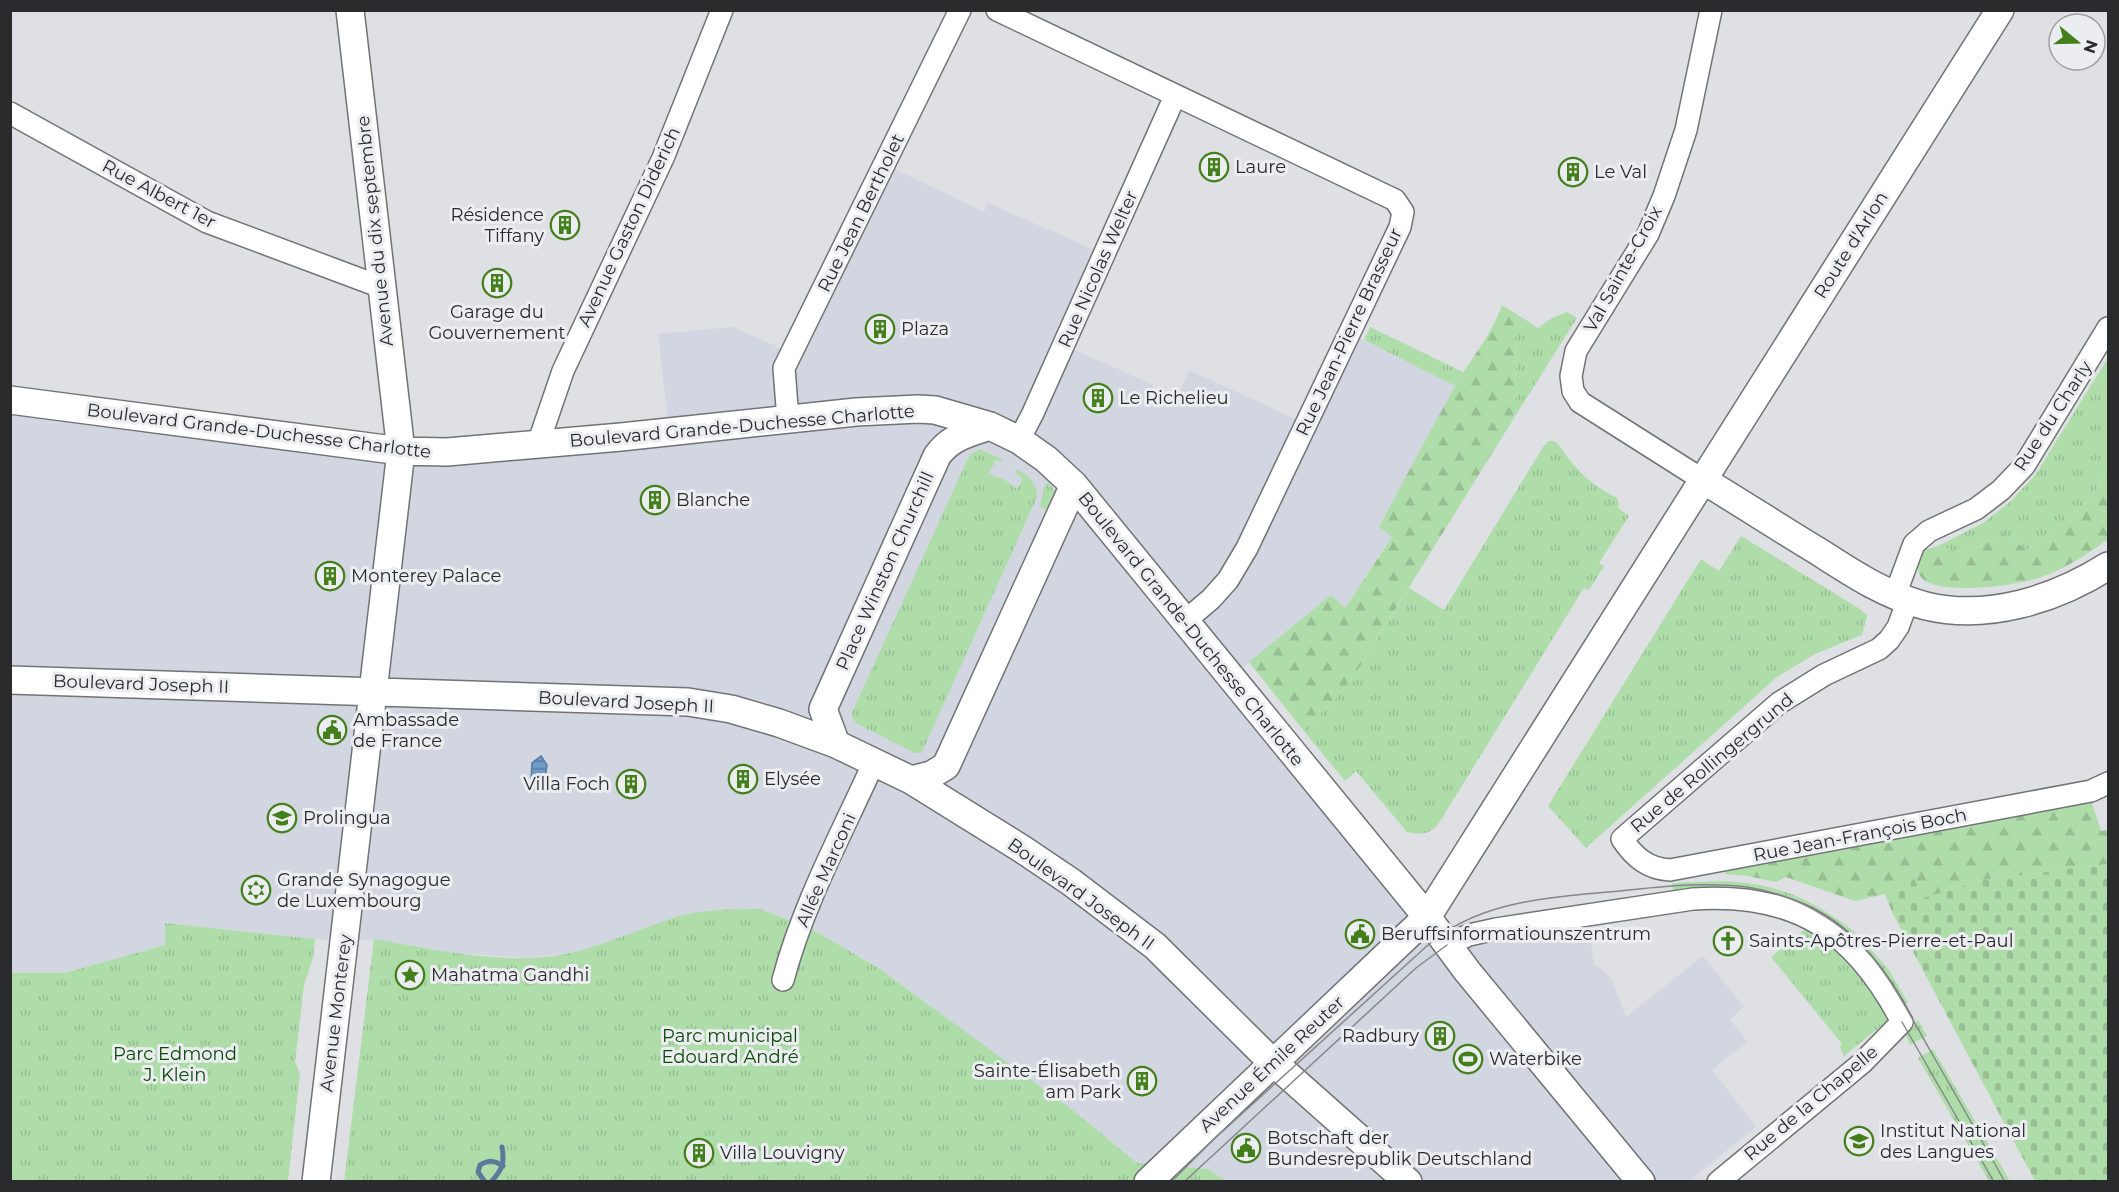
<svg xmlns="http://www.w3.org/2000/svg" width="2119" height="1192" font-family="Montserrat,sans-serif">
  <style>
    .built { fill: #d2d6e1 }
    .grass { fill: url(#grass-tufts) }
    .forest { fill: url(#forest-firs) }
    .cemetery { fill: url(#cemetery-stones) }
    .water { fill: url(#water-rules); stroke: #5a799b; stroke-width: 1.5 }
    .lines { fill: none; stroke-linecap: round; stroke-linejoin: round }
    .stream { stroke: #5a799b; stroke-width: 5 }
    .minor-casing { stroke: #727376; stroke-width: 24 }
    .major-casing { stroke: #727376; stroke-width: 30 }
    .minor { stroke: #fff; stroke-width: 21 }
    .major { stroke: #fff; stroke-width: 27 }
    .tram { stroke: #858789; stroke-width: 1.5 }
    .labels { text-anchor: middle; stroke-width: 6; stroke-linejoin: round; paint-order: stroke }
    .poi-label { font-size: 18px; fill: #2a2b2c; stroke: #ecedf1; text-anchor: start }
    .street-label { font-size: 18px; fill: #2a2b2c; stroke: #ecedf1 }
    .park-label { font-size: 18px; fill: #0a4b07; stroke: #ecedf1 }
  </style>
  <defs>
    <pattern id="grass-tufts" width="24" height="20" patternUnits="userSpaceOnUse" patternTransform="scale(1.5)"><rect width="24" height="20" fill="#afddaa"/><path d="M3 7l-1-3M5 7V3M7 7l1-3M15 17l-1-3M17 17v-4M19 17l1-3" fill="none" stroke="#97be92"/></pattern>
    <pattern id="forest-firs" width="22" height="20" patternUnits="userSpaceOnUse" patternTransform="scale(1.5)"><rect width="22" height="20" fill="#afddaa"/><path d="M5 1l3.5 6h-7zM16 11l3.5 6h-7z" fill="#97be92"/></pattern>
    <pattern id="cemetery-stones" width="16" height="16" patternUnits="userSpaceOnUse" patternTransform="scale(1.5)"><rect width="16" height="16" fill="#afddaa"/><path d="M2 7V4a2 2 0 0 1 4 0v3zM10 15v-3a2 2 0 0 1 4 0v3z" fill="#97be92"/></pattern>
    <pattern id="water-rules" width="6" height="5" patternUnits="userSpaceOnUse" patternTransform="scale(1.5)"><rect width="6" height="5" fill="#6e9bca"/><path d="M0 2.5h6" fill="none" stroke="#5b7fa4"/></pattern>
  </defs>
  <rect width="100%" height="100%" fill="#dee0e4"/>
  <path class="built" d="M884,164L984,212L988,203L1104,254L1064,345L1153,385L1155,394L1175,403L1189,370L1306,424L1349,333L1455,386L1379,527L1392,536L1344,609L1331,595L1232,677L1447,945L1588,922L1594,965L1603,970L1612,980L1626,1017L1703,956L1744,1007L1730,1019L1747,1042L1712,1070L1756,1127L1689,1181L1226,1182L1207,1169L1137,1163L1074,1111L880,969L810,928L760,909L716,910L675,917L599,946L562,954L526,958L457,953L374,939L344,942L166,923L165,945L65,973H11V400L366,447L669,432L658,334L733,327L791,353Z"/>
  <path class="grass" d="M1567,312L1577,318L1509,426L1516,409L1515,313L1538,328L1552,318Z
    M1370,327L1463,372L1455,386L1364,340Z
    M2108,358V472L2091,498L2027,550L2004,533L1965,553L1938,546L1983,523L2010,502L2036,474Z
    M1549,441H1554C1561,446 1564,452 1569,459C1582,476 1598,489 1617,498L1619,503L1618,508L1629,516L1599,563L1604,566L1589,590L1584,588L1439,823C1429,835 1421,835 1407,832L1356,771L1345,781L1303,730L1337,697L1356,673L1409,588L1444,610L1543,447Z
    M979,449L1002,459L1001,462L996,460L989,473L998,478L1001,477L1017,489L1023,479L1015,472L1017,469C1029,477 1037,481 1037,497L923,750L920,753H915L856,723L851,715L969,456Z
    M1048,482L1057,494L1055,513L1040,507L1044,487Z
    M1741,536L1860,609L1867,615L1862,635L1815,654L1777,677L1586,848L1548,806L1701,559L1719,571Z
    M1724,881C1781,884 1812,899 1856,933L1850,940L1830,925L1673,897L1672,883Z
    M760,909L810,928L880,969L1074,1111L1137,1163L1208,1169L1226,1181L344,1182L374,939C434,949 504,966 565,954C603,946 637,930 673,918C700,909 732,909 760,909Z
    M165,923L315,939L313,958L304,985L295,1062L300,1073L288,1181H11V973H65L165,945Z
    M1808,927L1846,954L1891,1018L1844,1056L1840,1047L1842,1044L1771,957Z
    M1866,944L1889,970L1908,1003L1900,1008L1860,950Z
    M1918,1020L1927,1036L1910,1045L1906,1036Z
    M1933,1049L2010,1181H1989L1918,1058Z"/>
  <path class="forest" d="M1502,305L1515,313L1516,409L1509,426L1356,673L1337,697L1303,730L1249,662L1331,595L1345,608L1392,537L1379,527C1405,478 1431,429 1458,381C1474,354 1491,336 1502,305Z
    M2108,472V539C2087,555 2064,569 2039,578C2017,585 1937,597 1921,577C1915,570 1919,559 1921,551L1938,546L1965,553L2004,533L2027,550L2091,498Z
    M2090,797L2101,831L2108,830V864L1982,880L1923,899L1914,880L1885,894L1855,901L1786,877L1776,882L1748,876L1725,874V868Z"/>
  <path class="cemetery" d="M2108,864V1181H2035L1892,912L1885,894L1914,879L1923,898L1982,880Z"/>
  <path class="water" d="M541,756L547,765L544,784L539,792L534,790L531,782L532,763Z"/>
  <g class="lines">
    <path class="stream" d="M485,1182L478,1172L480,1165C489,1160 494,1160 503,1166
      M491,1182C502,1170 505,1163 502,1147"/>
    <g class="minor-casing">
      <path id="minor" d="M997,10L1395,200L1403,212L1400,227L1247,548L1228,580L1211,599L1185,621
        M10,113L207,222L381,287
        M788,420L784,368L960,10
        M1019,440L1033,413L1175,96
        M538,444L563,371L663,158L722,10
        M1703,480L1580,402L1573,391L1571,376L1576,351L1648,234L1664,196L1686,130L1711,10
        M1895,595L1914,544L1929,531L1976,509L2001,490L2024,466L2108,328
        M1908,600L1898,627L1889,640L1879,649L1824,675L1779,703L1622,839C1634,857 1648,869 1670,870L2091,791L2108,783
        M1447,945L1469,935L1496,929L1693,899C1797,892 1855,932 1902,1022L1862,1063L1718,1182
        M783,980C803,904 842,833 874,762"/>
    </g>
    <g class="major-casing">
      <path id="major" d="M10,400L401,451L447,452L621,437L856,412L918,409L935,410L990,426L1019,440L1046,459L1074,485L1427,917L1467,971L1641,1182
        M1703,480C1741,503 1778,527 1816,550C1850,572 1886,596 1926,606C1988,621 2056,599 2108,566
        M10,680L688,702L731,709L779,723L836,744L911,780L1022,849L1071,882L1155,946L1265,1055L1408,1182
        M836,744L823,709L937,456C950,437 969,433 990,426
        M911,780L931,775L946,766L1074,485
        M316,1182L401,451L350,10
        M1148,1182L1427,917L2000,10"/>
    </g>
    <use href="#minor" class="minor"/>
    <use href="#major" class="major"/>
    <path class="tram" d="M1902,1022L1994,1182
      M1171,1182L1214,1139L1428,945C1478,902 1544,898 1607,892C1653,888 1701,881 1747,887C1802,895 1854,928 1885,974C1902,998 1916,1026 1931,1052C1956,1095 1980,1138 2005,1182
      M1184,1182L1416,968L1447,945"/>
  </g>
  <defs>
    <g id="building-ring" transform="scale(1.5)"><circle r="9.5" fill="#ecedf1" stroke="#437f1a" stroke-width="1.5"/><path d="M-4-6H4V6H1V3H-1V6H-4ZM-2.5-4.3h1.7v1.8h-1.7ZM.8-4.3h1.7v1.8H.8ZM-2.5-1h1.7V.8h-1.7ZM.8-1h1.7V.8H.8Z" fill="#437f1a"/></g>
    <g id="civic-ring" transform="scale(1.5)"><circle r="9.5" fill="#ecedf1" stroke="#437f1a" stroke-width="1.5"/><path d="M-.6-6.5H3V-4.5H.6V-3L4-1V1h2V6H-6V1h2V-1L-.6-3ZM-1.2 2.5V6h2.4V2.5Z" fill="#437f1a"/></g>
    <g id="school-ring" transform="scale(1.5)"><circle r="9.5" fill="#ecedf1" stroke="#437f1a" stroke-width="1.5"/><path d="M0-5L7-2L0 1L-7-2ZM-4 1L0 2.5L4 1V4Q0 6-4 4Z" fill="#437f1a"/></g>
    <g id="synagogue-ring" transform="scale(1.5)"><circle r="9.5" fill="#ecedf1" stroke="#437f1a" stroke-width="1.5"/><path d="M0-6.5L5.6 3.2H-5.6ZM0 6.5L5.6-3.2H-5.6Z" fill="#437f1a"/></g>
    <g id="church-ring" transform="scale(1.5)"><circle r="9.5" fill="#ecedf1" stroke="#437f1a" stroke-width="1.5"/><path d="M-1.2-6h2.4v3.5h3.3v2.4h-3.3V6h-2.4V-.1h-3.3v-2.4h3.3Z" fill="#437f1a"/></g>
    <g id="sight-ring" transform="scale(1.5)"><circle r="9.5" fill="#ecedf1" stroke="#437f1a" stroke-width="1.5"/><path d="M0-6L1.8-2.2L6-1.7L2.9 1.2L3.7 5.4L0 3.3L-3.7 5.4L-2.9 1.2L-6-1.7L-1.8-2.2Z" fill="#437f1a"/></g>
    <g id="stadium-ring" transform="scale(1.5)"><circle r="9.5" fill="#ecedf1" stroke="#437f1a" stroke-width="1.5"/><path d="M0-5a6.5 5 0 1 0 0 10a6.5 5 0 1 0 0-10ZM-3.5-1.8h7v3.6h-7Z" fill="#437f1a"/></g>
  </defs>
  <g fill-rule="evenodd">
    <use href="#building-ring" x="1214" y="167"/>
    <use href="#building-ring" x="1573" y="172"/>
    <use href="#building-ring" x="565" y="225"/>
    <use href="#building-ring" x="497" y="283"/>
    <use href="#building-ring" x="880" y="329"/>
    <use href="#building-ring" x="1098" y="398"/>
    <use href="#building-ring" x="655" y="500"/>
    <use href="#building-ring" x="330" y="576"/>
    <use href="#civic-ring" x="332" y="730"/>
    <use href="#building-ring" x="743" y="779"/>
    <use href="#building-ring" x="631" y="784"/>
    <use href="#school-ring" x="282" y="818"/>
    <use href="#synagogue-ring" x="256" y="890"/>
    <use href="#civic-ring" x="1360" y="934"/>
    <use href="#church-ring" x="1728" y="941"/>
    <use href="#sight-ring" x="410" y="975"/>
    <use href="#building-ring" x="1440" y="1036"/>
    <use href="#stadium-ring" x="1468" y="1059"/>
    <use href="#building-ring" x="1142" y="1081"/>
    <use href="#school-ring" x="1859" y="1141"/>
    <use href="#civic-ring" x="1246" y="1148"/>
    <use href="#building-ring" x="699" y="1153"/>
  </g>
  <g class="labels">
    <g class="poi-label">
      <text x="1235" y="173">Laure</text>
      <text x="1594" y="178">Le Val</text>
      <text x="544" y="221" text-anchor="end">Résidence<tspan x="544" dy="21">Tiffany</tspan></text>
      <text x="497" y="318" text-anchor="middle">Garage du<tspan x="497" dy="21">Gouvernement</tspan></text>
      <text x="901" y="335">Plaza</text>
      <text x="1119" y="404">Le Richelieu</text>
      <text x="676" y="506">Blanche</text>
      <text x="351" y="582">Monterey Palace</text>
      <text x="353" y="726">Ambassade<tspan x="353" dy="21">de France</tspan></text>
      <text x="764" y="785">Elysée</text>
      <text x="610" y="790" text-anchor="end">Villa Foch</text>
      <text x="303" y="824">Prolingua</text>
      <text x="277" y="886">Grande Synagogue<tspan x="277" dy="21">de Luxembourg</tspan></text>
      <text x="1381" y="940">Beruffsinformatiounszentrum</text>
      <text x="1749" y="947">Saints-Apôtres-Pierre-et-Paul</text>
      <text x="431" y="981">Mahatma Gandhi</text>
      <text x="1419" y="1042" text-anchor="end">Radbury</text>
      <text x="1489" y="1065">Waterbike</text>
      <text x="1121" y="1077" text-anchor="end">Sainte-Élisabeth<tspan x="1121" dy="21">am Park</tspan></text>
      <text x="1880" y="1137">Institut National<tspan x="1880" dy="21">des Langues</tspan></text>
      <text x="1267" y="1144">Botschaft der<tspan x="1267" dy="21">Bundesrepublik Deutschland</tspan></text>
      <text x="720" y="1159">Villa Louvigny</text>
    </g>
    <g class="street-label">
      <text transform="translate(159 194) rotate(28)" y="6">Rue Albert 1er</text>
      <text transform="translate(861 213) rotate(-64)" y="6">Rue Jean Bertholet</text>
      <text transform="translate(629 227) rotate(-65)" y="6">Avenue Gaston Diderich</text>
      <text transform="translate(375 231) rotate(-96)" y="6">Avenue du dix septembre</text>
      <text transform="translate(1851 245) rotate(-58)" y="6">Route d'Arlon</text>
      <text transform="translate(1098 269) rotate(-66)" y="6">Rue Nicolas Welter</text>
      <text transform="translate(1623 269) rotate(-61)" y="6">Val Sainte-Croix</text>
      <text transform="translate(1349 332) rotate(-65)" y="6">Rue Jean-Pierre Brasseur</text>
      <text transform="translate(2053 416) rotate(-57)" y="6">Rue du Charly</text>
      <text transform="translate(742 426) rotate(-5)" y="6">Boulevard Grande-Duchesse Charlotte</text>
      <text transform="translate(259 431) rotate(7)" y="6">Boulevard Grande-Duchesse Charlotte</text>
      <text transform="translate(885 571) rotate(-66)" y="6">Place Winston Churchill</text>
      <text transform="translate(1191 629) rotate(51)" y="6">Boulevard Grande-Duchesse Charlotte</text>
      <text transform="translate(141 684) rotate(2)" y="6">Boulevard Joseph II</text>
      <text transform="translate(626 702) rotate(3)" y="6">Boulevard Joseph II</text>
      <text transform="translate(1712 763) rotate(-40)" y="6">Rue de Rollingergrund</text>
      <text transform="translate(1860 835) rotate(-11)" y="6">Rue Jean-François Boch</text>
      <text transform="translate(826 870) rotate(-66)" y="6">Allée Marconi</text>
      <text transform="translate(1081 894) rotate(36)" y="6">Boulevard Joseph II</text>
      <text transform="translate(336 1013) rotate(-83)" y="6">Avenue Monterey</text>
      <text transform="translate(1272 1064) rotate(-43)" y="6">Avenue Émile Reuter</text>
      <text transform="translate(1811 1103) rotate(-40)" y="6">Rue de la Chapelle</text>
    </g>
    <g class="park-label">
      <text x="730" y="1042">Parc municipal<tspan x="730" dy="21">Edouard André</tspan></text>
      <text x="175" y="1060">Parc Edmond<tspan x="175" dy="21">J. Klein</tspan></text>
    </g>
  </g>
  <rect width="2119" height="1192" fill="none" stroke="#2a2b2c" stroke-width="24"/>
  <g transform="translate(2077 42) rotate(109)"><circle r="28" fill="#ecedf1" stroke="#9e9fa2" stroke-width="1.5"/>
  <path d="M0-4.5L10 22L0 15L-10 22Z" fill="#437f1a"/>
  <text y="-9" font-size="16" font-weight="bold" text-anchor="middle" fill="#2a2b2c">N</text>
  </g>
</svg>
